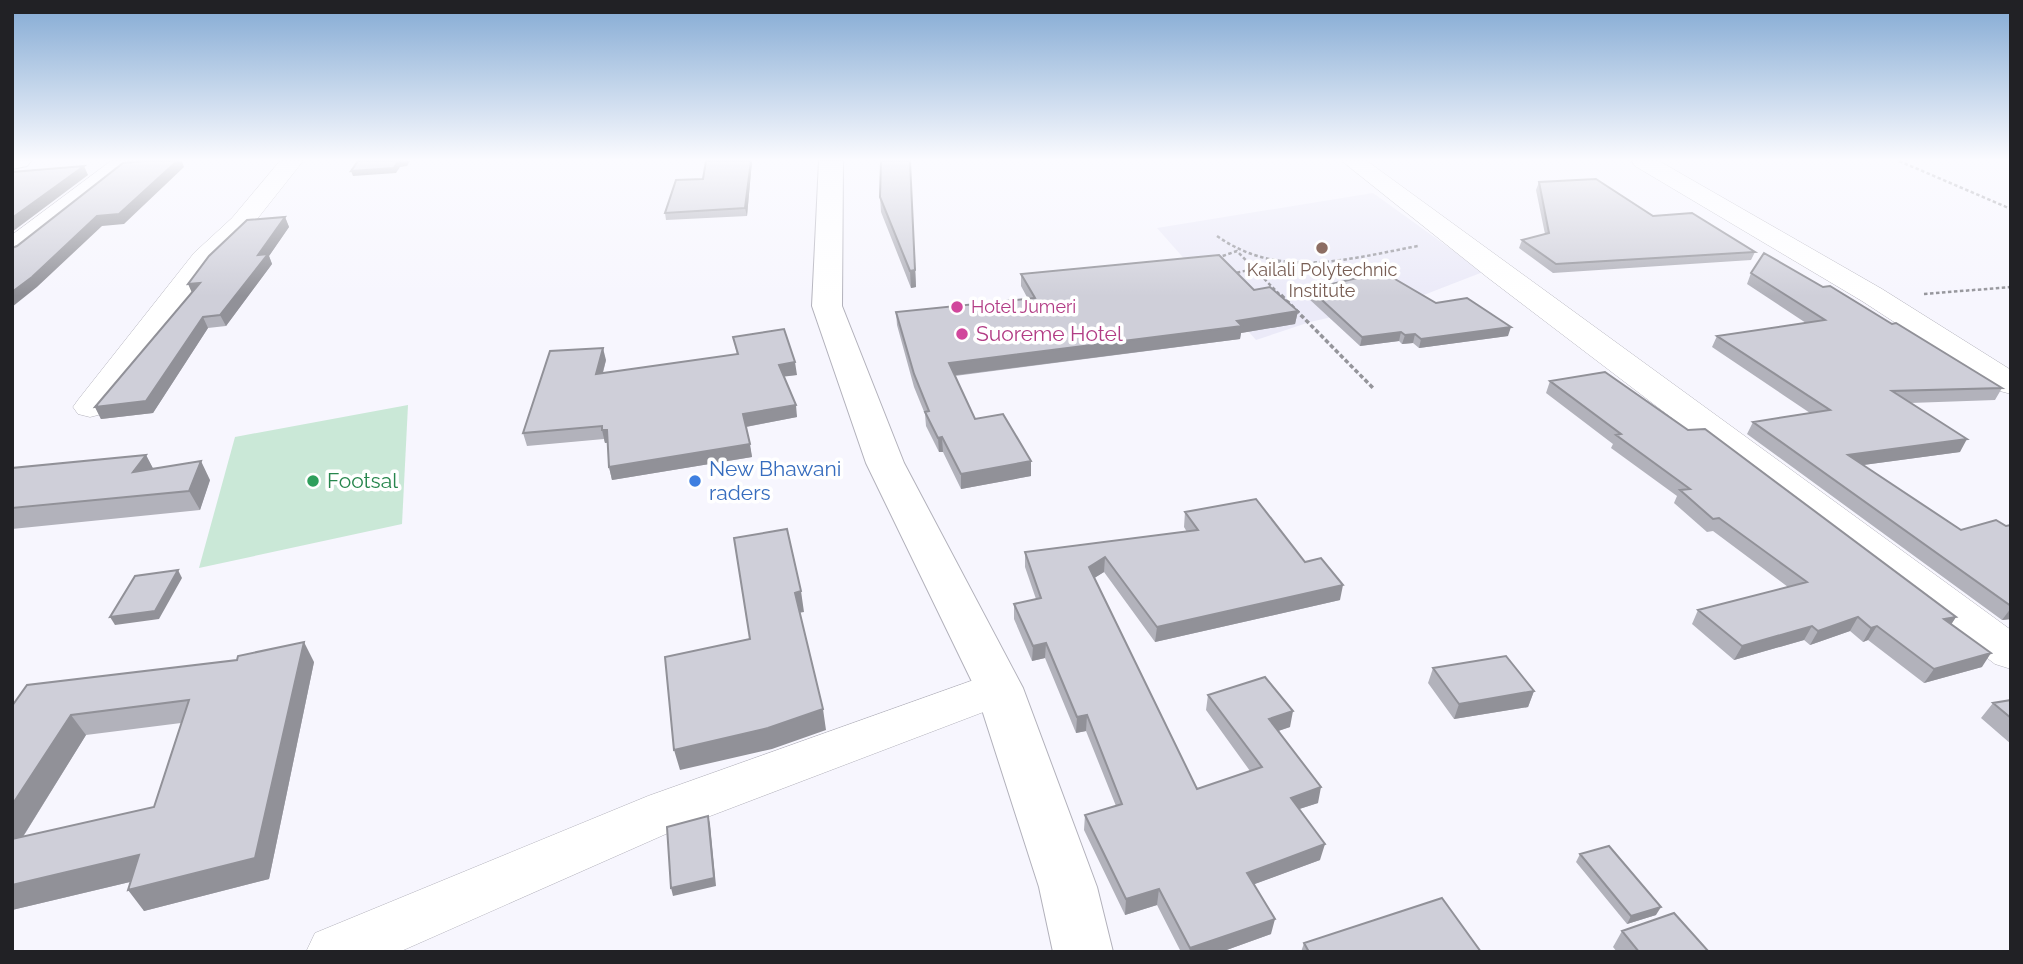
<svg xmlns="http://www.w3.org/2000/svg" width="2023" height="964" font-family="Raleway,sans-serif">
  <style>
    .built { fill: #ebeaf8 }
    .green { fill: #cae8d7 }
    .lines { fill: none; stroke-linecap: round; stroke-linejoin: round }
    .street-casing { stroke: #b2b1bb; stroke-width: 1 }
    .secondary-casing { stroke: #b2b1bb; stroke-width: 2 }
    .highway-casing { stroke: #b2b1bb; stroke-width: 2 }
    .path-far1 { stroke: #95959b; stroke-width: 2.5; stroke-dasharray: 3.5 2.5; stroke-linecap: butt }
    .path { stroke: #95959b; stroke-width: 3.5; stroke-dasharray: 4.5 2.5; stroke-linecap: butt }
    .street { fill: #fff; fill-rule: evenodd }
    .secondary { fill: #fff; fill-rule: evenodd }
    .highway { fill: #fff; fill-rule: evenodd }
    .wall { fill: #b2b2bb; fill-rule: evenodd }
    .shaded-wall { fill: #919198 }
    .building { fill: #cfcfd9; stroke: #919198; stroke-width: 2 }
    .education-dot { fill: #8d6e63; stroke: #fff; stroke-width: 2.5 }
    .hotel-dot { fill: #d1479c; stroke: #fff; stroke-width: 2.5 }
    .leisure-dot { fill: #2e9e5b; stroke: #fff; stroke-width: 2.5 }
    .shop-dot { fill: #3f7fe0; stroke: #fff; stroke-width: 2.5 }
    .labels { text-anchor: middle; stroke-width: 7; stroke-linejoin: round; paint-order: stroke }
    .far-education-label { font-size: 18px; fill: #785e54; stroke: #fff }
    .far-hotel-label { font-size: 18px; fill: #b23c85; stroke: #fff; text-anchor: start }
    .hotel-label { font-size: 21px; fill: #b23c85; stroke: #fff; text-anchor: start }
    .shop-label { font-size: 21px; fill: #366cbe; stroke: #fff; text-anchor: start }
    .leisure-label { font-size: 21px; fill: #27864d; stroke: #fff; text-anchor: start }
  </style>
  <rect width="100%" height="100%" fill="#f7f6fe"/>
  <path class="built" d="M1373,193L1483,272L1416,298L1310,322L1256,340L1157,228Z"/>
  <path class="green" d="M408,405L402,524L199,568L235,437Z"/>
  <g class="lines">
    <g class="street-casing">
      <path id="street" d="M111,161H136L21,254L12,256V235Z
        M280,161H303L250,228L212,265L102,414L90,417L78,414L73,407L78,400L194,253L232,218Z
        M1342,161H1367L2011,630V669L1995,664L1487,277Z
        M1632,161H1659L1882,289L2011,370V394L2000,391L1862,301L1635,166Z
        M999,671L1015,676L1022,688L1015,700L684,826L399,952H306L315,933L648,796Z"/>
    </g>
    <g class="secondary-casing">
      <path id="secondary" d="M819,161H843L842,306L904,463L1023,688L1097,887L1113,952H1053L1039,887L975,688L866,463L812,306Z"/>
    </g>
    <g class="highway-casing">
      <path id="highway" d="M12,161H31L27,166L12,169Z"/>
    </g>
    <path class="path-far1" d="M1899,161L2011,209
      M1217,236C1279,280 1348,259 1418,246
      M1217,258L1237,251L1282,297
      M1231,274L1280,263
      M1924,294L2011,287"/>
    <path class="path" d="M1281,295L1373,388"/>
    <use href="#street" class="street"/>
    <use href="#secondary" class="secondary"/>
    <use href="#highway" class="highway"/>
  </g>
  <path class="wall" d="M752,161L747,216L666,220L665,213L703,179Z
    M910,161L916,287L911,288L881,212L880,197Z
    M1539,182L1653,216L1755,252L1751,260L1553,273L1519,248L1522,240L1545,234L1536,190Z
    M285,217L289,227L269,256L272,264L226,326L208,328L153,413L101,419L95,407Z
    M1751,273L1823,287L1892,324L2002,388L1995,400L1910,403L1960,452L1863,465L1961,530L2011,525V619L2002,620L1747,434L1753,422L1810,413L1712,347L1717,336L1806,323L1747,284Z
    M1021,274L1254,290L1298,311L1295,324L1241,333L1240,339L955,376L975,419L1031,461V476L961,489L943,452H939L926,426L925,414L914,387L897,325L896,312L1028,299L1021,286Z
    M1310,289L1436,303L1508,336L1419,348L1413,343L1402,344L1399,341L1360,346L1308,298Z
    M733,337L797,375L784,376L797,417L746,427L752,457L612,480L609,467L608,443H605L604,439L527,446L523,433L606,360L603,373L737,354Z
    M1550,381L1956,617L1951,624L1982,667L1924,683L1868,640L1863,642L1850,631L1810,645L1804,640L1734,660L1692,624L1698,610L1788,587L1713,531L1707,532L1674,503L1677,496L1611,448L1613,444L1546,393Z
    M146,455L153,469L210,480L200,510L12,529V468Z
    M1185,512L1305,562L1340,600L1155,642L1104,572L1094,578L1197,789L1250,771L1206,710L1208,695L1290,727L1278,731L1318,803L1299,809L1320,860L1254,884L1271,934L1221,952H1181L1157,905L1125,915L1084,830L1085,815L1116,806L1086,731L1076,733L1045,658L1032,661L1014,619V604L1036,599L1025,567V552L1187,532L1184,527Z
    M314,662L269,879L144,911L130,882L12,910V706ZM181,723L154,807L23,837L86,735Z
    M1433,668L1534,691L1528,707L1454,719L1428,683Z
    M2011,700V744L1981,718L1993,703Z
    M1580,854L1656,915L1627,924L1576,862Z
    M1622,931L1709,952H1617L1613,947Z
    M1304,943L1481,952H1301Z"/>
  <path class="shaded-wall" d="M177,161H182L184,167L124,224L102,226L37,287L12,307V292L97,216Z
    M398,161H410L407,166L400,167L396,173L353,176L351,171Z
    M751,161H752L747,216L745,208Z
    M910,161L916,287L911,288L910,271Z
    M84,166L88,175L12,232V218Z
    M285,217L289,227L269,256L272,264L226,326L220,315L258,255Z
    M200,283L193,295L188,284Z
    M1298,311L1295,324L1241,333L1240,339L949,376V363L1237,321Z
    M203,317L208,328L153,413L101,419L95,407Z
    M1511,327L1508,336L1419,348L1421,339Z
    M1401,332L1399,341L1360,346L1362,337Z
    M1415,334L1413,343L1402,344L1405,335Z
    M603,348L606,360L599,386L596,374Z
    M795,362L797,375L781,377L779,365Z
    M796,405L797,417L745,427L743,414Z
    M602,430H607L610,442L605,443Z
    M942,437L943,452H939L938,438Z
    M1967,439L1960,452L1841,468L1848,455Z
    M750,444L752,457L612,480L609,467Z
    M146,455L156,474L133,472Z
    M201,461L210,480L200,510L189,491Z
    M1031,461V476L961,489V474Z
    M1105,557L1104,572L1088,582L1089,567Z
    M178,570L182,578L159,619L115,625L110,617Z
    M1343,585L1340,600L1155,642L1157,627Z
    M801,591L804,612L798,613L795,593Z
    M2011,608V619L2002,620Z
    M1858,617L1850,631L1810,645L1818,631Z
    M1956,617L1947,631L1944,619Z
    M1812,626L1804,640L1734,660L1742,646Z
    M1877,626L1868,640L1863,642L1871,628Z
    M304,642L314,662L269,879L144,911L128,890Z
    M1046,643L1045,658L1032,661L1033,646Z
    M1991,653L1982,667L1924,683L1934,669Z
    M1534,691L1528,707L1454,719L1459,704Z
    M823,709L826,730L772,749L680,770L674,750Z
    M1293,711L1290,727L1266,735L1269,719Z
    M71,715L86,735L12,854V805Z
    M1087,715L1086,731L1076,733L1077,717Z
    M1321,787L1318,803L1287,813L1291,798Z
    M708,816L710,824L716,886L673,896L671,888Z
    M1325,844L1320,860L1244,888L1247,873Z
    M139,855L155,876L12,910V885Z
    M1159,889L1157,905L1125,915L1126,899Z
    M1661,907L1656,915L1627,924L1631,916Z
    M1275,919L1271,934L1221,952H1189L1190,948Z"/>
  <path class="building" d="M144,161H177L119,214L97,216L32,277L12,292V248L17,246L123,163Z
    M358,161H403H398L394,168L351,171Z
    M706,161H751L745,208L665,213L676,180L703,179Z
    M881,161H910L915,270L910,271L880,197Z
    M84,166L12,218V172Z
    M1596,179L1653,216L1692,213L1755,252L1556,264L1522,240L1549,233L1539,182Z
    M285,217L258,255L268,254L220,315L203,317L146,401L95,407L200,283L188,284L209,256L247,220Z
    M1764,253L1823,287L1830,286L1892,324L1896,323L2002,388L1892,391L1967,439L1848,455L1961,530L1996,520L2006,526L2011,525V606L1753,422L1830,410L1717,336L1825,320L1751,273Z
    M1219,255L1254,290L1270,287L1298,311L1237,321L1242,326L949,363L975,419L1003,414L1031,461L961,474L942,437L938,438L925,412L929,411L914,374L896,312L1035,298L1021,274Z
    M1383,272L1436,303L1467,298L1511,327L1421,339L1415,334L1405,335L1401,332L1362,337L1310,289Z
    M784,329L795,362L779,365L796,405L743,414L750,444L609,467L607,430H602V426L523,433L550,351L603,348L596,374L738,354L733,337Z
    M1605,372L1688,430L1705,429L1956,617L1944,619L1991,653L1934,669L1877,626L1871,628L1858,617L1818,631L1812,626L1742,646L1698,610L1807,582L1719,518L1713,519L1680,490L1690,489L1616,435L1621,434L1550,381Z
    M146,455L133,472L201,461L189,491L12,508V468Z
    M1256,499L1305,562L1321,558L1343,585L1157,627L1105,557L1089,567L1197,789L1262,767L1208,695L1265,677L1293,711L1269,719L1321,787L1291,798L1325,844L1247,873L1275,919L1190,948L1159,889L1126,899L1085,815L1122,804L1087,715L1077,717L1046,643L1033,646L1014,604L1041,598L1025,552L1198,530L1185,512Z
    M787,529L801,591L795,593L823,709L768,728L674,750L665,657L750,639L734,538Z
    M178,570L155,611L110,617L135,576Z
    M304,642L255,858L128,890L139,855L12,885V839L154,807L189,700L71,715L12,805V706L27,685L237,660L238,656Z
    M1506,656L1534,691L1459,704L1433,668Z
    M2011,700V718L1993,703Z
    M708,816L714,878L671,888L667,827Z
    M1609,846L1661,907L1631,916L1580,854Z
    M1442,898L1481,952H1309L1304,943Z
    M1674,913L1709,952H1639L1622,931Z"/>
  <linearGradient id="sky" x2="0" y2="1"><stop stop-color="#82a9d3"/><stop offset="0.54" stop-color="#fbfbff"/><stop offset="1" stop-color="#fbfbff" stop-opacity="0"/></linearGradient>
  <rect width="2023" height="296" fill="url(#sky)"/>
  <circle class="education-dot" cx="1322" cy="248" r="7"/>
  <g class="hotel-dot">
    <circle cx="957" cy="307" r="7"/>
    <circle cx="962" cy="334" r="7"/>
  </g>
  <circle class="leisure-dot" cx="313" cy="481" r="7"/>
  <circle class="shop-dot" cx="695" cy="481" r="7"/>
  <g class="labels">
    <g class="far-education-label">
      <text x="1322" y="276">Kailali Polytechnic<tspan x="1322" dy="21">Institute</tspan></text>
    </g>
    <g class="far-hotel-label">
      <text x="971" y="313">Hotel Jumeri</text>
    </g>
    <g class="hotel-label">
      <text x="976" y="341">Suoreme Hotel</text>
    </g>
    <g class="shop-label">
      <text x="709" y="476">New Bhawani<tspan x="709" dy="24">raders</tspan></text>
    </g>
    <g class="leisure-label">
      <text x="327" y="488">Footsal</text>
    </g>
  </g>
  <rect width="2023" height="964" fill="none" stroke="#212125" stroke-width="28"/>
</svg>
